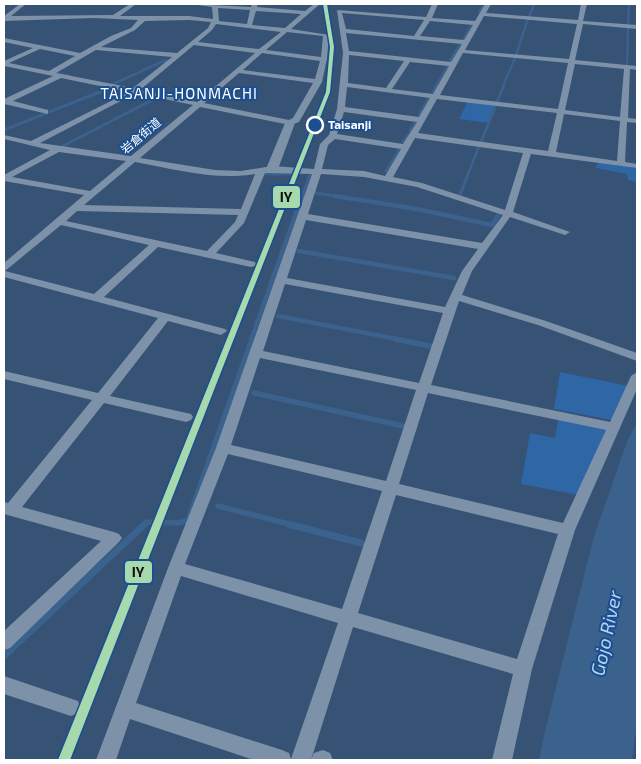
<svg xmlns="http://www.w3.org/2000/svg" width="641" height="764" font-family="'Exo 2','Noto Sans JP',sans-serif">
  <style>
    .green { fill: #2f66a5 }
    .water { fill: #3b618d }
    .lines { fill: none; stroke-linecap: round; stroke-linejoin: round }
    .stream-far4 { stroke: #3b618d; stroke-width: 2.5 }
    .stream-far3 { stroke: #3b618d; stroke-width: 3 }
    .stream-far2 { stroke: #3b618d; stroke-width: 4.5 }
    .stream-far1 { stroke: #3b618d; stroke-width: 5.5 }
    .stream { stroke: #3b618d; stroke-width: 7 }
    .minor { fill: #7d92a8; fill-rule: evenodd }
    .tertiary { fill: #7d92a8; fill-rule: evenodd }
    .rail-1-casing { stroke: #1b4f8f; stroke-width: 3 }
    .rail-1 { fill: #a6d9ae; fill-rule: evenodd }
    .stop-dot { fill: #1b4f8f; stroke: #fff; stroke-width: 2.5 }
    .labels { text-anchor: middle; stroke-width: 4; stroke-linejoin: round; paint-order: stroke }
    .far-stop-label { font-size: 12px; font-weight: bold; fill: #fff; stroke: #1b4f8f; text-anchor: start }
    .far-street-label { font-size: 12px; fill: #fff; stroke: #1b4f8f }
    .far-quarter-label { font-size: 15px; letter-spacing: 1px; fill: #fff; stroke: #1b4f8f }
    .near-water-label { font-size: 19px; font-style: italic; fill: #b5d3f5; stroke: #1b4f8f }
    .line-badge { stroke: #1b4f8f; stroke-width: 2 }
    .pale-badge-label { font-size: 14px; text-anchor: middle; font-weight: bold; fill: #111 }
  </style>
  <rect width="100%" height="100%" fill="#365274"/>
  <path class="green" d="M468,101L495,104L488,123L459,119Z
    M598,162L637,168V182L628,180L627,174L596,168Z
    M560,372L629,386L612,420L554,409Z
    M558,420L606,430L578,495L521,484L530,433L555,438Z"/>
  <path class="water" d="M637,423V722L632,760H539L545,731L594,536L628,439Z"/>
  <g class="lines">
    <path class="stream-far4" d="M479,12L482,7
      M529,17L534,4
      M628,25L629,4
      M463,40L472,24
      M516,55L528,19
      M450,61L461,43
      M627,66L628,27
      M56,73L70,76
      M111,85L166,60
      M436,86L448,65
      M503,86L515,58"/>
    <path class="stream-far3" d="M433,92L437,85
      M497,102L504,85
      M419,115L429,98
      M414,124L415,122
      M4,130L107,89
      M410,131L412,127
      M403,142L408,135
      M481,142L496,105
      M61,147L156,98
      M386,171L399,150
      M266,174H293
      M316,193L342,197
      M460,195L479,146
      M302,197L310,174"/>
    <path class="stream-far2" d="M335,196L417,209L492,225L499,214
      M299,251L454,278
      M278,316L402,340
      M251,340L302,196"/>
    <path class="stream-far1" d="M395,339L430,346
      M254,393L403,426
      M218,506L293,525
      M143,525L147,522L178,523L188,520L252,339"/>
    <path class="stream" d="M288,524L361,543
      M4,656L145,524"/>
    <path class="minor" d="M20,4H26L11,16L113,15L130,4H136L120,16H189L213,19L212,7L191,4L251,7L252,4H258L257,7L305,11L314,4H320L291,29L329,35L327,59L322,82L299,122L290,125L200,107L140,158L215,170L241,171L272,166L314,169L320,144L329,135L337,109L343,53L337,10L426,17L432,4H438L432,18L475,21L485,4H491L486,13L578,20L581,4H587L583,21L637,25V29L583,24L575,60L637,66V70L630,69L628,118L637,119V123L627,122L625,162L637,164V168L531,154L513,212L570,232L565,235L510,217L472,271L462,295L546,321L637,353V361L538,325L459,301L431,385L610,422L631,376L637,372V389L575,530L532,669L512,760H492L513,674L353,627L311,760H254L130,719L116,760H96L168,568L216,448L312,174L265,173L244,223L216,253L255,262L256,264L255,266L251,267L158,247L104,297L225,329L227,331L221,335L168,321L110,396L191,414L193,417L191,420L186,422L104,403L22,507L114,532L119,534L122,538L119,542L10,648L4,650V631L101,541L4,514V502L8,503L92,400L4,379V371L98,393L158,318L4,277V263L84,195L4,181V175L50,150L4,139V135L31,141L129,92L61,78L13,101L48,110V114L4,104V99L53,76L4,66V61L33,48L4,42V38L80,53L111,36L131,28L138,20L94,18L4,21V16ZM218,8L250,10L247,24L219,21ZM256,11L301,14L285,28L252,25ZM342,13L424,20L414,36L346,29ZM484,16L577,24L569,59L465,50ZM189,20L211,22L208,28L177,53L101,47L135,30L145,21ZM430,21L473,25L464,40L420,36ZM216,24L281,32L259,49L198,42L212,30ZM287,32L323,36L321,57L266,50ZM346,33L462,44L451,62L349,51ZM194,45L255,53L197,102L140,90ZM40,49L75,56L49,71L9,63ZM96,50L172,57L133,88L56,73ZM262,53L320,61L315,79L243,70ZM463,53L568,63L558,109L440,95ZM349,55L404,61L386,88L348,83ZM410,62L449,66L433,94L392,89ZM575,64L624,69L620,117L565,110ZM239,73L313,83L293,118L289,120L204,103ZM347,87L430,98L419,117L345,107ZM136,93L193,105L131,156L40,143ZM437,99L557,113L548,151L418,133ZM344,112L417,122L403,144L337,134ZM564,114L620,121L617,161L556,152ZM415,138L523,153L505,210L422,183L393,177ZM335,139L401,149L385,176L364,171L322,169L328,145ZM59,152L126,161L90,191L12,177ZM135,162C174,169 216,181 255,174L241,209L84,205ZM321,174L364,177L417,187L503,215L482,243L308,214ZM77,211L238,215L235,222L207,251L66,221ZM306,220L478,249L462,271L445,307L287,278ZM61,225L149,245L94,294L5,271ZM285,284L443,313L419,383L263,351ZM260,358L416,390L386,481L231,445ZM428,393L606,430L563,523L399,484ZM228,454L382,491L342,609L185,564ZM396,495L558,534L517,659L358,613ZM181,576L338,623L291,759L289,753L282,750L136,703Z
      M4,676L78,701L80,707L78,713L71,716L4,694Z
      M323,750L330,753L333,760H311L314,753Z"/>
    <path class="tertiary" d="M290,120L295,123L278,169L272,172L268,171L266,169L285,123Z"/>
    <g class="rail-1-casing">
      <path id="rail-1" d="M323,4H327L334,47L330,92L70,760H58L326,92L330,47Z"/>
    </g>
    <use href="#rail-1" class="rail-1"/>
  </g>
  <circle class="stop-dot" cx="315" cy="125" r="8"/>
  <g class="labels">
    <g class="far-stop-label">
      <text x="328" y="129">Taisanji</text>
    </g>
    <g class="far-street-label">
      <text transform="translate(141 136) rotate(-40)" y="4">岩倉街道</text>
    </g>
    <g class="far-quarter-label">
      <text x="179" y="99">TAISANJI-HONMACHI</text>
    </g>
    <g class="near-water-label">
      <text transform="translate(606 633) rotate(-78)" y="7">Gojo River</text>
    </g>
  </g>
  <g class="line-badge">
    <rect x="272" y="185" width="29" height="24" rx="5" fill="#a6d9ae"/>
    <rect x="124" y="560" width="29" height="24" rx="5" fill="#a6d9ae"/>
  </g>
  <g class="pale-badge-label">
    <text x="286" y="202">IY</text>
    <text x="138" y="577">IY</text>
  </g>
  <rect width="641" height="764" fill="none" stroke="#ffffff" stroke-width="10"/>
</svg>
